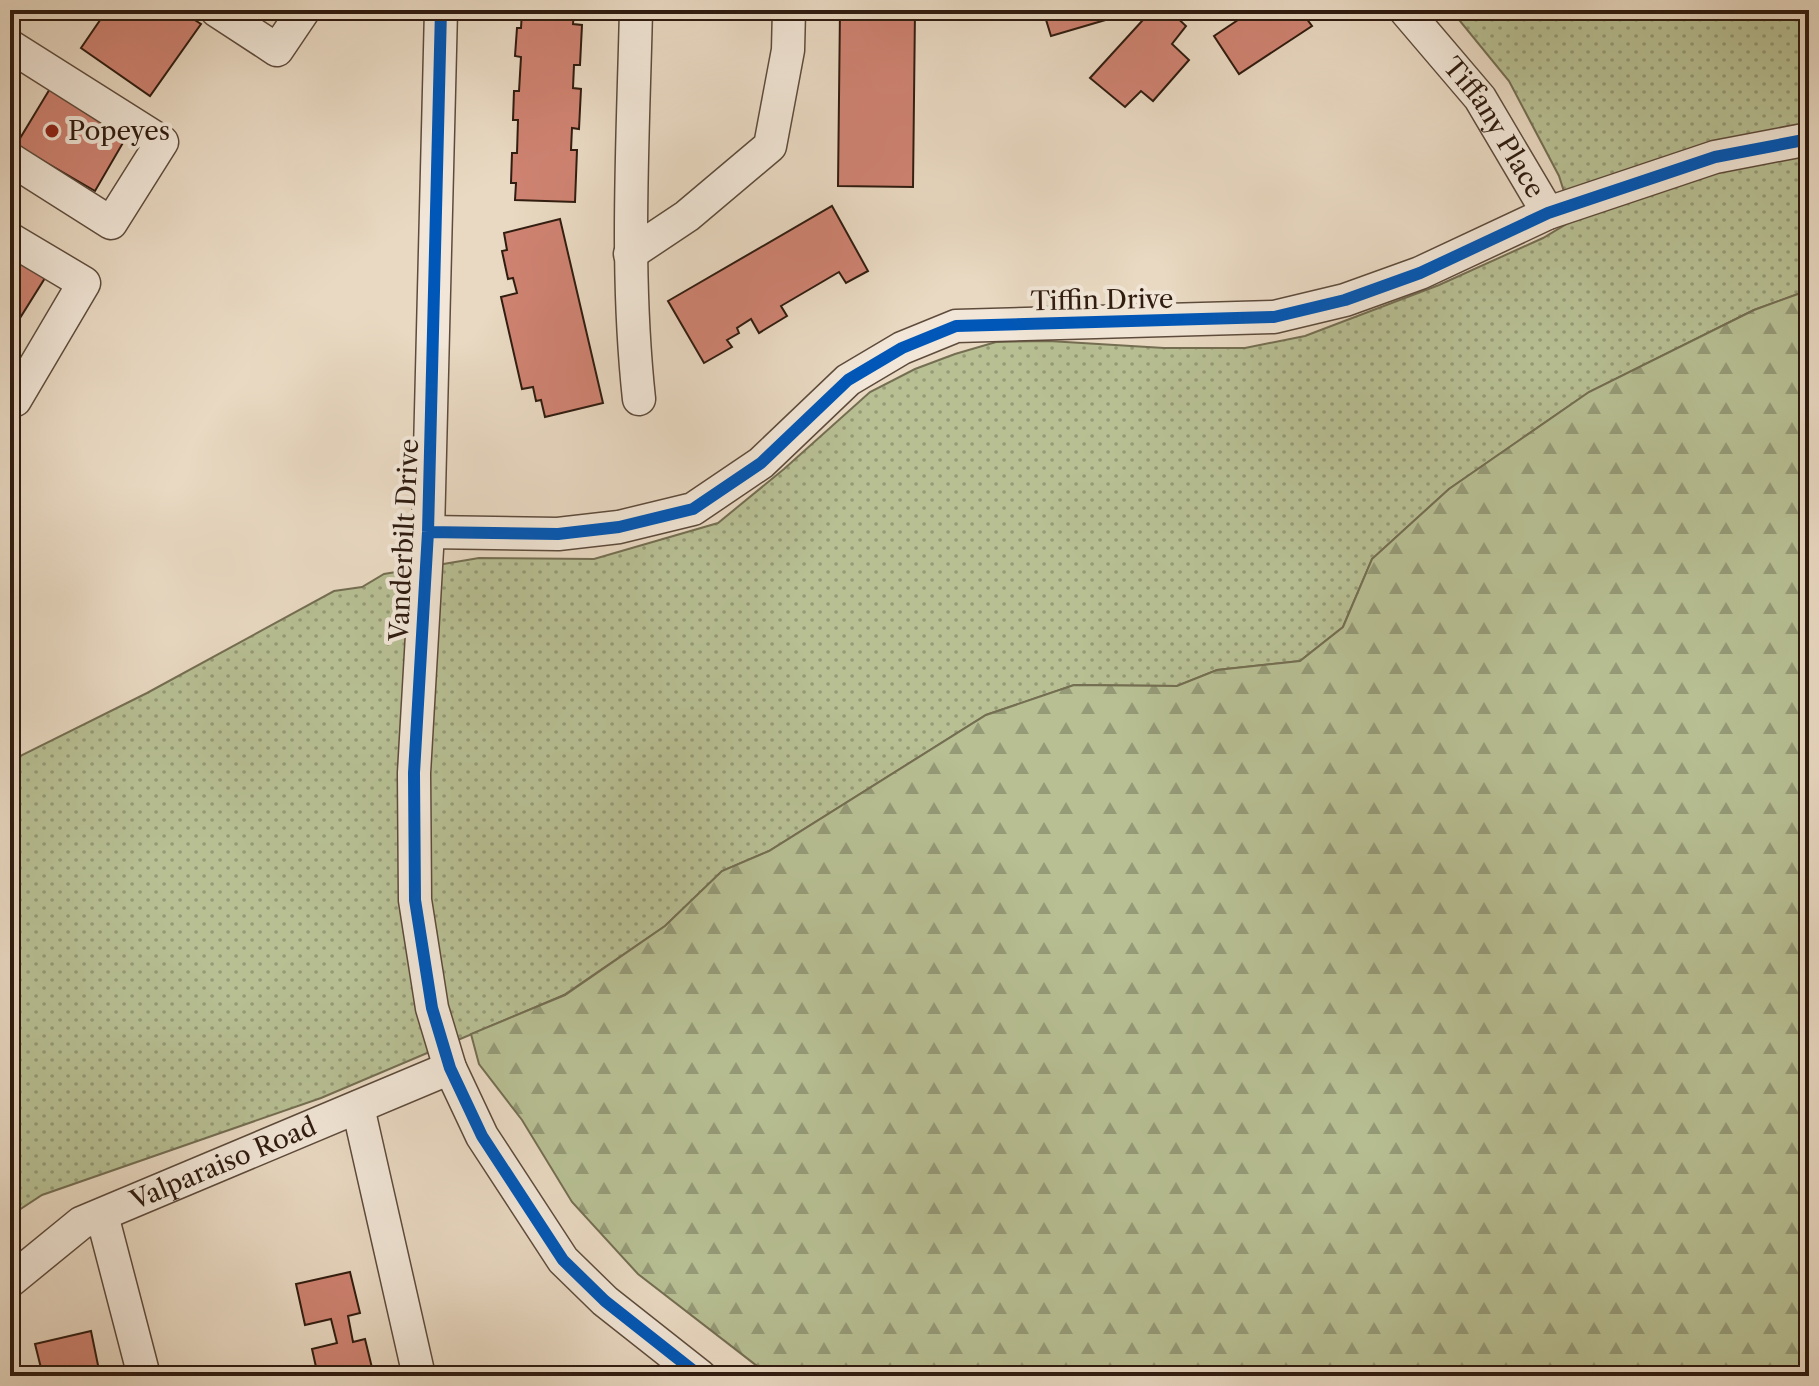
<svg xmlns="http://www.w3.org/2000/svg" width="1819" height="1386" font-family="'Libre Caslon Text',serif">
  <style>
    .grass { fill: url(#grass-dots); stroke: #746e52; stroke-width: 2 }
    .forest { fill: url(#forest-firs); stroke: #746e52; stroke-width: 2 }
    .building { fill: #cf8372; stroke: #301c10; stroke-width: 2 }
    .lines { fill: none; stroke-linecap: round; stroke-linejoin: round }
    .minor-casing { stroke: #5e4b3c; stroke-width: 35 }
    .minor { stroke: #f1e6d7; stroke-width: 32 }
    .cycleway-casing { stroke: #f1e6d7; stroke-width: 17 }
    .cycleway { stroke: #0057b8; stroke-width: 12 }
    .poi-dot { fill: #8f2418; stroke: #f1e6d7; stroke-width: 3 }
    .labels { text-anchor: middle; stroke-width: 8; stroke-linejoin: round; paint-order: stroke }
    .street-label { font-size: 26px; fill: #301c10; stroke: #f1e6d7 }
    .poi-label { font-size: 26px; fill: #301c10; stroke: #f1e6d7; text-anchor: start }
  </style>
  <defs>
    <pattern id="grass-dots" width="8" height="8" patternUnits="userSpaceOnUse" patternTransform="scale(2)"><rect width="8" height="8" fill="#b7bf93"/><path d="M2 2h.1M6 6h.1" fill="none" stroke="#959a77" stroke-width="1.8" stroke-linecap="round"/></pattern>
    <pattern id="forest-firs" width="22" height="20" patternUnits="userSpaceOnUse" patternTransform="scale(2)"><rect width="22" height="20" fill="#b7bf93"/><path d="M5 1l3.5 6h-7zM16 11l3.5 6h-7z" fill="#959a77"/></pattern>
  </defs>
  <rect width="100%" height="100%" fill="#e9d9c2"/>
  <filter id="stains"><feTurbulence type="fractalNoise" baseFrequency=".0025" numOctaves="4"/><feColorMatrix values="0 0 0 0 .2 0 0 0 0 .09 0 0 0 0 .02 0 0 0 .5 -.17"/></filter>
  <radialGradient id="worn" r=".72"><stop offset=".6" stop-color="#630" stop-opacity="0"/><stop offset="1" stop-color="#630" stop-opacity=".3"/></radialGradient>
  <path class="grass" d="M1451,10H1809V290L1754,310L1589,392L1449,489L1372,559L1343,627L1300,661L1217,670L1177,686L1074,685L986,715L769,851L722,871L665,926L564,995L321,1098L42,1195L10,1216V761L147,693L334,591L362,587L384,574L479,558L594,559L718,523L784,469L870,392L915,369L955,354L996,342L1049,341L1164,348H1245L1305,336L1439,285L1543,238L1573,220L1559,176L1509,81Z"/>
  <path class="forest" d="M1809,290V1376H770L638,1274L572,1202L522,1120L479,1064L471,1034L565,995L665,926L722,871L769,851L986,715L1074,685L1177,686L1217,670L1300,661L1343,627L1372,559L1449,489L1589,392L1754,310Z"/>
  <path class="building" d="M107,10H179L201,24L150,96L81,48Z
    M840,10H915L913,187L838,186Z
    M1043,10H1117L1119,16L1051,36Z
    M1152,10H1169L1186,26L1172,44L1189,60L1153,101L1141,91L1125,107L1090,78Z
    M1253,10H1300L1312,26L1239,74L1214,36Z
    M522,11L574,13L573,24L582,25L580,65H574L573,88L581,89L579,129L572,128L571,150H577L575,202L515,200L516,183H511L512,153H517L518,120H513L514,91H519L521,57L515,56L517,28H521Z
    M51,87L131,129L95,191L16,145Z
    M832,206L868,271L846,283L839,272L781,306L787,316L759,333L751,319L737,328L739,333L727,340L732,347L704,363L668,301Z
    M560,219L603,403L545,417L541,400L536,401L533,387L522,389L501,297L517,293L513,278L508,279L502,251L507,250L504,233Z
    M10,257L45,278L15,326L10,324Z
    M350,1272L360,1313L348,1316L353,1342L365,1339L374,1376H318L312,1349L337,1343L331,1319L305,1325L296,1284Z
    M91,1331L99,1370L86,1373L87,1376H43L35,1344Z"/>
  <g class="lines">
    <g class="minor-casing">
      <g id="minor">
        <path d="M216,10L277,50L304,10"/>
        <path d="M441,10L428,532L414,773L415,900L432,1008L450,1068L482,1136L563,1260L605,1301L700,1376"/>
        <path d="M636,10C633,140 625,270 639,399"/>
        <path id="s1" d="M1405,10L1480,98L1548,213"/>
        <path d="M10,46L162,142L111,223L10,159"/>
        <path d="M10,239L84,283L15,400L10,397"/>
        <path d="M630,254L687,216L770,146L788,50L789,10"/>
        <path d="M428,532L558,534L619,527L693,509L761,463L848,380L902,348L956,326L1274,317L1345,300L1420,273L1548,213L1715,157L1809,139"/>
        <path d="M358,1107L419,1376"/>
        <path d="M102,1215L144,1376"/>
        <path id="s2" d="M10,1281L81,1223L450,1068"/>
      </g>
    </g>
    <use href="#minor" class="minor"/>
    <g class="cycleway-casing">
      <path id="cycleway" d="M441,10L428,532L414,773L415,900L432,1008L450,1068L482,1136L563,1260L605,1301L700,1376
        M428,532L558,534L619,527L693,509L761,463L848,380L902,348L956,326L1274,317L1345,300L1420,273L1548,213L1715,157L1809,139"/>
    </g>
    <use href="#cycleway" class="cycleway"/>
  </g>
  <circle class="poi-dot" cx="52" cy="131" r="8"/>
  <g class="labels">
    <g class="street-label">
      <text dy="9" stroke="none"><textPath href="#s1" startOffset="148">Tiffany Place</textPath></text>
      <text transform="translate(1102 300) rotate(-1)" y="9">Tiffin Drive</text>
      <text transform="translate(404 540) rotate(-87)" y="9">Vanderbilt Drive</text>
      <text dy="9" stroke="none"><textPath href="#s2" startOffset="246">Valparaiso Road</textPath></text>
    </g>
    <g class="poi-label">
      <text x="68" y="140">Popeyes</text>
    </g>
  </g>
  <rect width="1819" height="1386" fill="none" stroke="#e9d9c2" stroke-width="40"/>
  <rect x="12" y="12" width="1795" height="1362" fill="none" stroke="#301c10" stroke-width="4"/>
  <rect x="20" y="20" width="1779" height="1346" fill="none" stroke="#301c10" stroke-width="2"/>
  <rect width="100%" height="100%" filter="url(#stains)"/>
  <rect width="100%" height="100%" fill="url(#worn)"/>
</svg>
